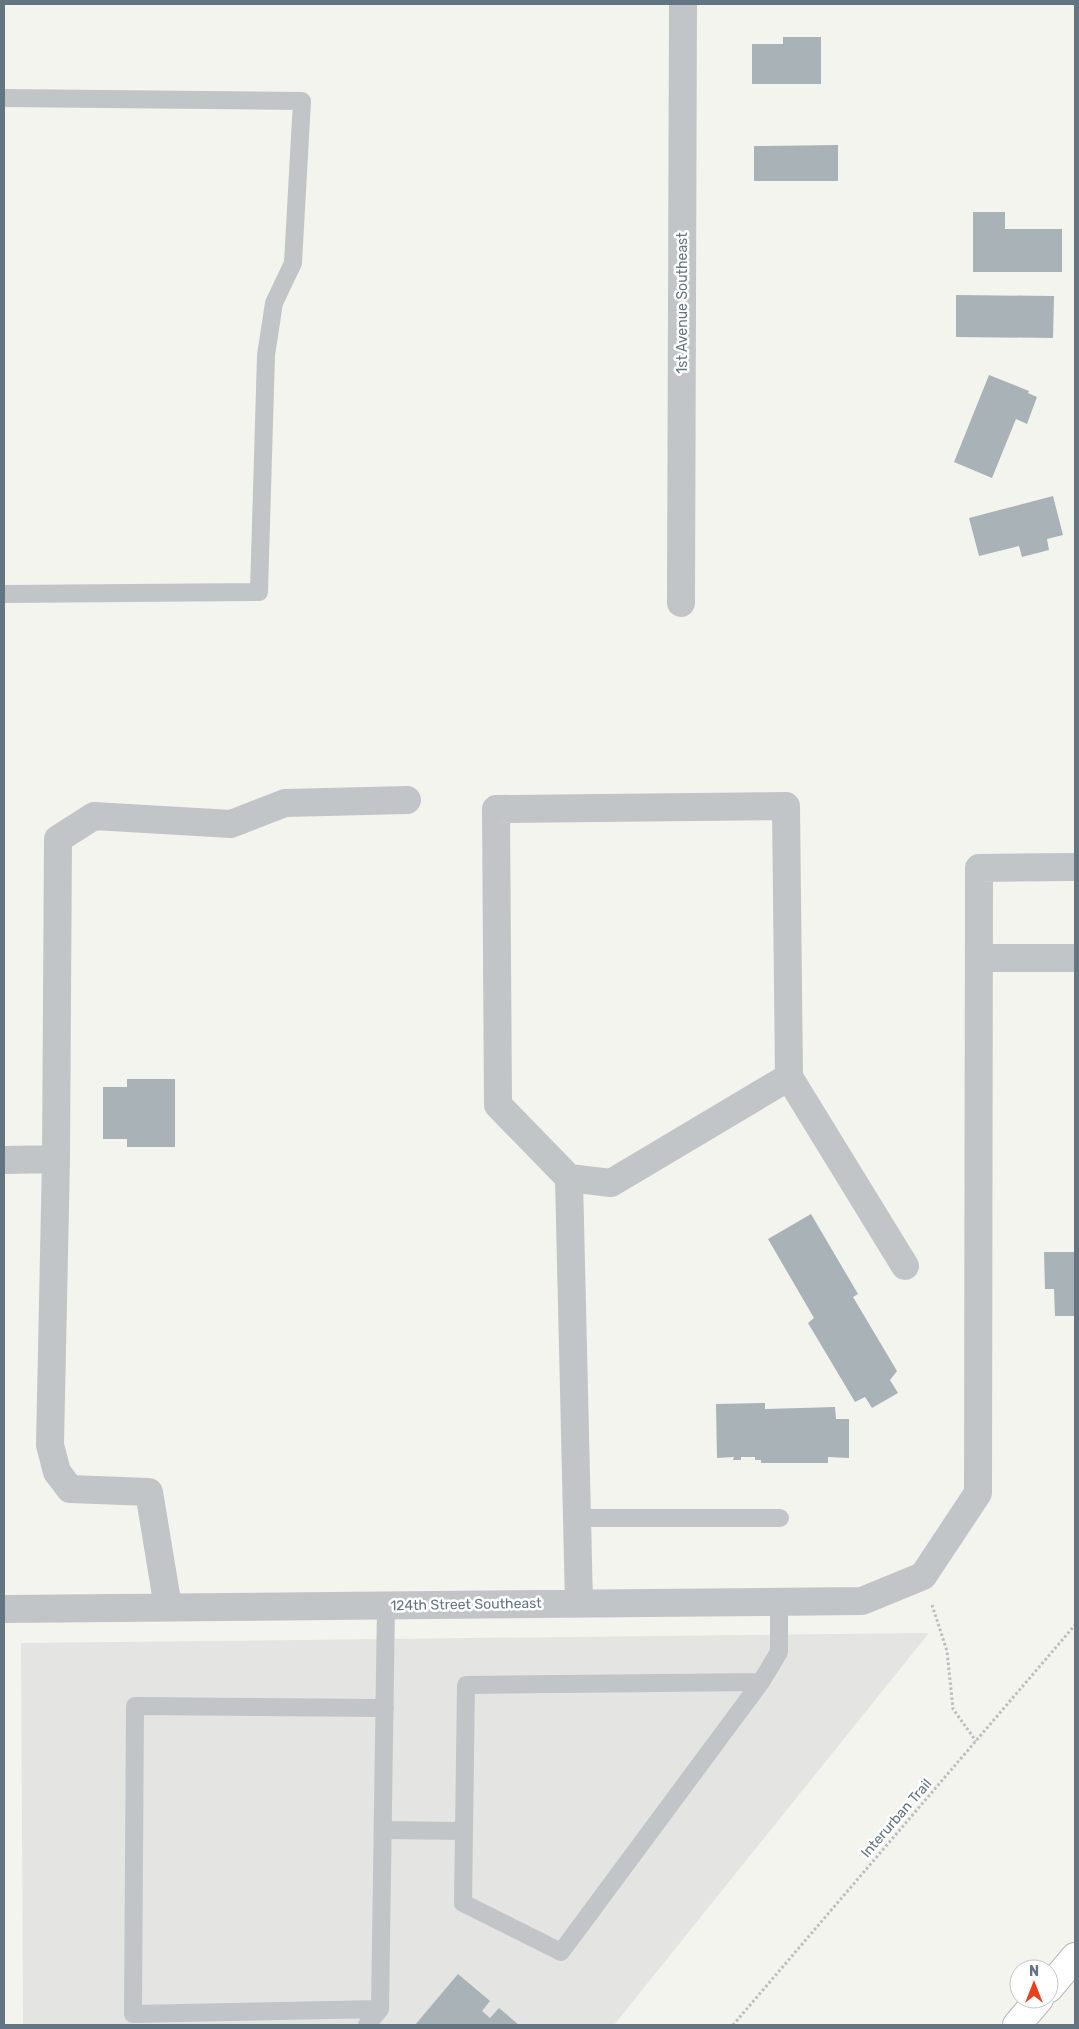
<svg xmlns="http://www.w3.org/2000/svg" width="1079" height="2029" font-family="Rubik,sans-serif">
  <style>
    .built { fill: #e4e5e3 }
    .building { fill: #a9b2b6 }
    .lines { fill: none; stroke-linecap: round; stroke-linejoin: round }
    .highway-casing { stroke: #b4b7ba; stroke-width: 30 }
    .path { stroke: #bbbdbf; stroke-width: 3; stroke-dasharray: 2.5 2.5; stroke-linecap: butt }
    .lane { stroke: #c1c5c8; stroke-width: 18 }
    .street { stroke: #c1c5c8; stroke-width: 28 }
    .highway { stroke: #fff; stroke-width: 28 }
    .labels { text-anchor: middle; stroke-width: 5; stroke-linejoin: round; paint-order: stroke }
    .street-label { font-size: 14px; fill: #627581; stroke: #fff }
  </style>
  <rect width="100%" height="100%" fill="#f4f4ef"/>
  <path class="built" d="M929,1633L614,2025H23L21,1643Z"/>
  <path class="building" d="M783,37H821V84H752V44H783Z
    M838,145V181H754V146Z
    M973,212H1005V229H1062V272H973Z
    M956,295L1054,296L1053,338L956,337Z
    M989,375L1029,391L1028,393L1037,397L1027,424L1016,419L992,478L954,462Z
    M1053,496L1063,535L1047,539L1049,550L1022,557L1019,546L979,556L969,518Z
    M127,1079H175V1147H127V1139H103V1087H127Z
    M811,1214L858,1294L853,1297L897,1371L890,1380L898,1393L872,1408L865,1397L855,1402L808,1323L814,1318L768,1239Z
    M1044,1252H1075V1316H1055L1054,1289H1045Z
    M765,1403V1409L835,1407L836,1419H849V1458L828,1457V1463H761V1460H755V1457H741V1460H733L734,1457L717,1458L716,1404Z
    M458,1974L490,2001L482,2011L490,2018L499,2008L519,2025H415Z"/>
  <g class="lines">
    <g class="highway-casing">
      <path id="highway" d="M1049,1988L1075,1957
        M1017,2025L1039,1999"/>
    </g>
    <path class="path" d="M932,1605L947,1651L953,1709L976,1741
      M733,2025L1075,1625"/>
    <path class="lane" d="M4,98L302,101L293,263L274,303L266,355L259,592L4,594
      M577,1518H780
      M383,1830L464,1831L466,1685L761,1682L779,1652V1602
      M464,1831L463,1903L561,1952L761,1682
      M380,2009L133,2014L135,1706L385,1708
      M367,2025L380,2009L386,1605"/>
    <path class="street" d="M681,603L683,4
      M979,958H1075
      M789,1077L905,1266
      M56,1159L58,839L94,816L231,824L285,803L407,800
      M4,1160L56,1159L50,1445L57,1472L70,1489L149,1492L168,1607
      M569,1178L611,1183L789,1077L786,806L496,809L498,1105L569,1178L579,1603
      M4,1609L862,1601L923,1576L978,1493L979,868L1075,867"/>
    <use href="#highway" class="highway"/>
  </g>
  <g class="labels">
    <g class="street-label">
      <text transform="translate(682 303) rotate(-90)" y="5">1st Avenue Southeast</text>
      <text transform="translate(466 1604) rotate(-1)" y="5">124th Street Southeast</text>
      <text transform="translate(896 1818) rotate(-49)" y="5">Interurban Trail</text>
    </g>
  </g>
  <rect width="1079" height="2029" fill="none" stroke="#627581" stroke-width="10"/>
  <g transform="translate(1034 1984)"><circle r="24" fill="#ffffff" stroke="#c0c8cd"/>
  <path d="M0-4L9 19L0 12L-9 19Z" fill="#e7421c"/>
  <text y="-8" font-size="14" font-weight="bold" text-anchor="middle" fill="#627581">N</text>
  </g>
</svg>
